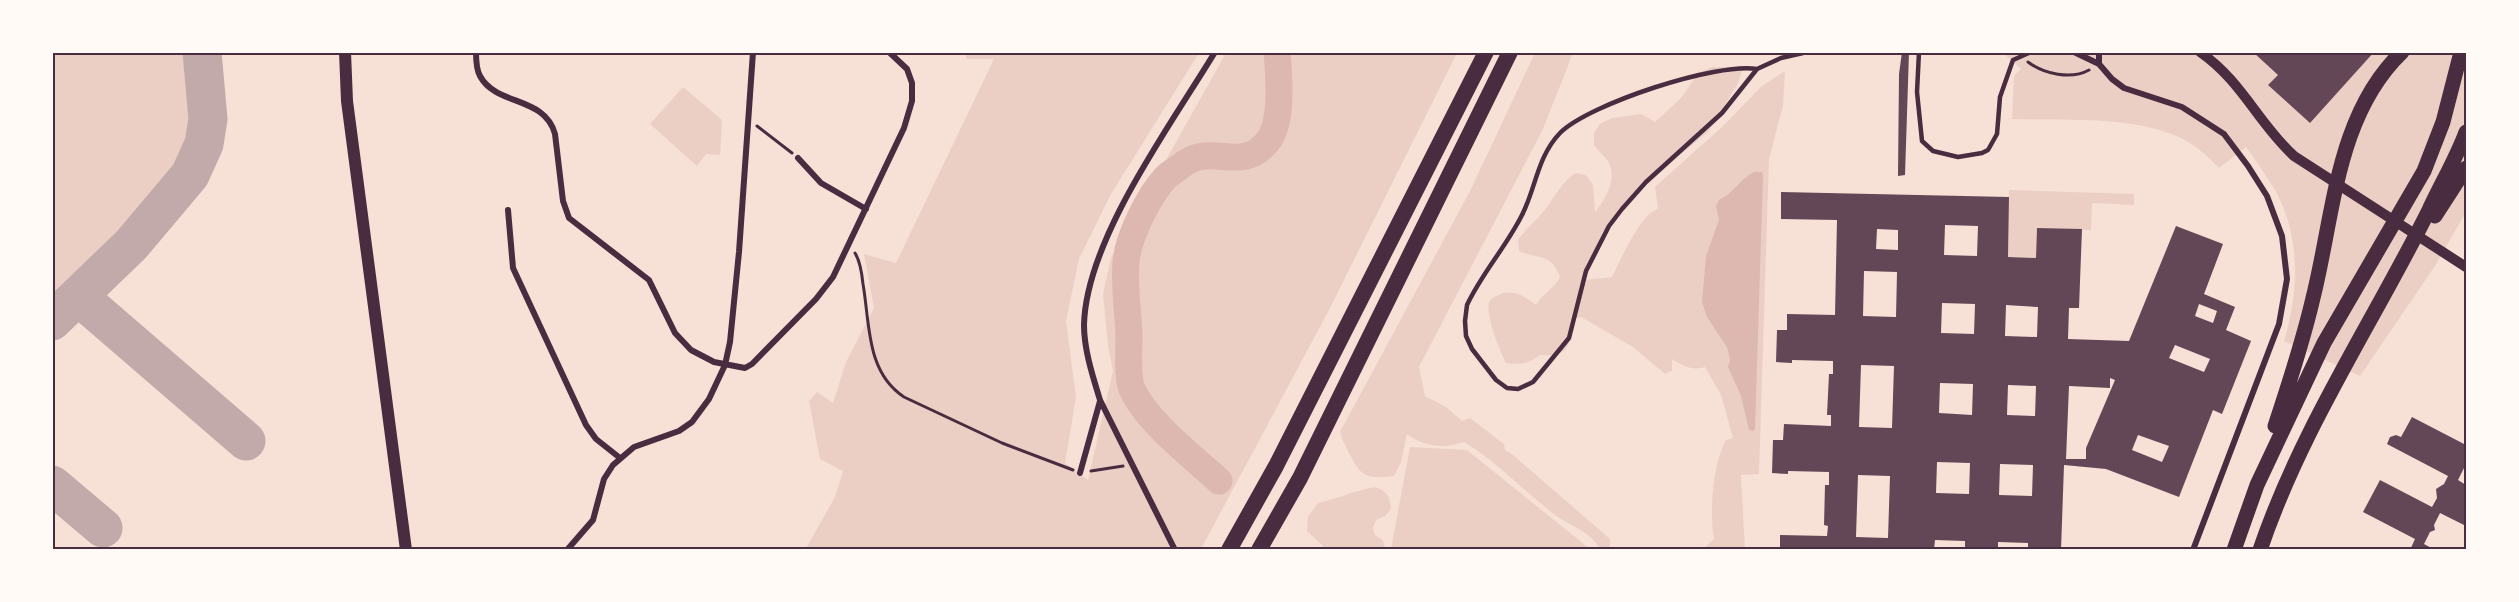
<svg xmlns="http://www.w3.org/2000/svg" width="2519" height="602" font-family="'Public Sans',sans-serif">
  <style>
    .green { fill: #ebcfc5 }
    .water { fill: #dcb8b0 }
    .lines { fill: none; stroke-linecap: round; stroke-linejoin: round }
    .river { stroke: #dcb8b0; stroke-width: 27 }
    .taxiway { stroke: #c3aaaa; stroke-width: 39 }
    .building { fill: #644757; fill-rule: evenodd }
    .path { stroke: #4a2c40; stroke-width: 3 }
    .service { stroke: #4a2c40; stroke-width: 4.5 }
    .minor { stroke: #4a2c40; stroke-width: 6 }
    .tertiary { stroke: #4a2c40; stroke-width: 10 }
    .secondary { stroke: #4a2c40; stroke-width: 12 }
    .trunk { stroke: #4a2c40; stroke-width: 15 }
    .motorway { stroke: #4a2c40; stroke-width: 16 }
    .neatline { fill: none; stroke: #4a2c40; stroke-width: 2 }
  </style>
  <rect width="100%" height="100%" fill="#f7e1d7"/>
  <path class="green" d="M53,52L185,53C190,100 198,134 169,176L53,302Z
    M966,53H1199L1111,194L1079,259L1066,321L1076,397L1065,463L1088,480L1113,371L1108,345L1103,294L1111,258L1226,53H1457L1329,310L1201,549L805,550L835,497L843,471L820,459L809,401L817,392L833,403L846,362L874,308L864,254L896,263L994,59H966Z
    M1535,53H1573L1543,129L1419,367L1425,396L1446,407L1462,421L1470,418L1504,444L1505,450L1512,454L1610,539V549H1600C1589,530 1571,527 1554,514C1523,490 1497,462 1464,442C1445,449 1423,447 1407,434L1401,462L1394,476C1363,479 1361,476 1348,451C1345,444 1342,440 1340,432L1470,191Z
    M2003,53H2466V212L2435,266L2360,376L2284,341C2299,291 2301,237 2275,190C2266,175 2256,161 2246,147L2219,168C2208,157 2197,146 2183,139C2135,115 2065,121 2012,119L2014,76L2021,69Z
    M1712,67H1734L1742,71L1738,83L1709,131L1639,188L1602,233L1592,265L1584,280L1612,277C1620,261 1641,213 1658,209L1655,187L1723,126L1762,86L1785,71L1783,106L1769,159L1759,474L1741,475L1745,549H1703L1714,539C1709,513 1713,463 1726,440L1733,438L1721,395L1705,367C1692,371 1683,366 1672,359V371L1665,374L1633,347L1581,317L1573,319C1568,347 1571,357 1540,355C1529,364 1520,365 1506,363C1500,351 1485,315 1489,302C1491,298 1496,296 1501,294C1515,289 1525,297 1536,305C1542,294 1554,289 1560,277C1552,253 1537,259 1519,251L1518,240C1525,229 1536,221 1544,211C1555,197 1561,182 1576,173L1586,175L1593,185L1595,212C1605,200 1617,180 1609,163C1606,157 1598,151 1594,145V133L1600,124L1612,118L1641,114L1655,122L1682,97L1698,73Z
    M683,87L722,120L720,155L706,154L697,166L650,124Z
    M2009,190L2134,194V205L2092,203L2091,230L2037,228L2036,258L2008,257Z
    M1410,447L1467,450L1590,549H1391Z
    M1375,487C1387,491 1390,496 1391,509L1385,516L1376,520L1373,528L1375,535L1383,540L1385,549H1319L1323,546L1307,531L1308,517L1318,503C1338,499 1355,490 1375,487Z"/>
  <path class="water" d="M1754,172H1762L1763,176L1755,429L1753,431L1749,430L1741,396L1728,367L1730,360L1727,347L1707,317L1702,302L1706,256L1719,220L1716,206L1719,200C1733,194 1740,179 1754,172Z"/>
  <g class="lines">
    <path class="river" d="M1219,481C1193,457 1146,421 1132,389C1127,377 1129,349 1129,335C1128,311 1124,286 1126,262C1128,237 1149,195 1166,177C1171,172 1179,168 1185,163C1214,143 1242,174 1268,141C1283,122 1279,76 1277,52"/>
    <path class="taxiway" d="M78,296L246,441
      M52,321L131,245L190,175L204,144L208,119L202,52
      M52,485L103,528"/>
  </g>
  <path class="building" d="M1902,52H1909L1907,114L1905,175L1898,176L1899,74Z
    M2253,52H2374L2310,123L2268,85L2278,75Z
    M1781,192L2009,197L2008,257L2036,258L2037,228L2082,229L2079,308H2069L2068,339L2129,341L2176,226L2223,244L2204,294L2235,307L2226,330L2251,341L2222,414L2213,410L2179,497L2106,469L2064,465L2061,550H2028V543L1998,542V550H1965V541L1935,540L1934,550H1780V535L1827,536L1828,526L1824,525L1825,485H1829V472L1788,471V474L1772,473L1773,440H1783L1784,424L1831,426V415H1827L1829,374H1833V361L1792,360V363L1776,362L1777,330H1787V314L1835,315L1837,220L1781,219ZM1945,225L1978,226L1977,256L1944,255ZM1877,229L1898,230V250L1876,249ZM1864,271L1897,272L1896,317L1863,316ZM1942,303L1975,304L1974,334L1941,333ZM2199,304L2217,311L2213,323L2195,316ZM2006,305L2038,307L2037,337L2005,336ZM2175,345L2210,359L2204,372L2169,358ZM1861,365L1894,366L1892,428L1859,427ZM2110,378L2115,380L2086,448V459H2066L2069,386L2110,388ZM1940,383L1973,384L1972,415L1939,413ZM2008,385L2036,386L2035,416L2007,415ZM2138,435L2169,446L2162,462L2132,450ZM1937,462L1970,463L1969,494L1936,493ZM2000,464L2033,465L2032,496L1999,495ZM1858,475L1890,476L1888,538L1856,537Z
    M2412,417L2466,445V468H2464L2458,480L2466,485V526L2440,513L2434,525L2435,530L2430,532L2424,544L2435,550H2410L2415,539L2363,512L2380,480L2432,507L2437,498L2436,489L2444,484L2448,476L2387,444L2390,437L2396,435L2401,437Z"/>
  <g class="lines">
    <path class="path" d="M2028,62C2044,74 2071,80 2089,70
      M757,126L792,153
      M855,253C860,261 862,274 863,284C870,324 866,372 904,397L1002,443L1073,470
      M1091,471L1123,466"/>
    <path class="service" d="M1919,52L1917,92L1922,141L1933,151L1958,157L1982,153L1988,150L1997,134L2000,97L2013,60L2031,52
      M1757,69C1717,62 1589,104 1560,133C1537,157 1536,188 1522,215C1506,247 1482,273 1467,305L1465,321L1466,336L1472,349L1496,380L1507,388L1518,389L1533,382L1569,338L1586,271L1609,226L1622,209L1646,182L1722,113L1757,69L1781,58L1803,53"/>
    <path class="minor" d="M476,52C476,60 476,69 480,76C496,106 545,96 555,134L563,201L569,218L649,280L675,333L691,350L714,362L745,368L752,364L816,299L833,277L904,128L912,101V83L907,69L889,52
      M2074,52L2099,64L2112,79L2124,88L2182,107L2224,134L2248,166L2267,196L2282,236L2287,279L2279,324L2193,550
      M2099,52V64
      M798,158L821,183L866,209
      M508,210L513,268L586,425L596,439L620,458
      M1080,473L1100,401
      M567,550L593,520L604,479L613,465L634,447L679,431L692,422L709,399L725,365L730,342L739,252L753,52
      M1175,550L1100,400C1093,377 1084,350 1084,325C1086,239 1171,125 1215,52"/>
    <path class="tertiary" d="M2200,52C2243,82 2257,122 2294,156L2466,267"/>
    <path class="secondary" d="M345,52L347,101L406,550"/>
    <path class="trunk" d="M2435,216L2466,168
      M2275,426C2289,384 2303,341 2313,298C2334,215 2336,115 2402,52
      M2234,550L2257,485L2324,343L2424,171L2443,122L2461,52
      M2260,550C2301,429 2372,324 2429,210C2441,184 2456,159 2466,132"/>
    <path class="motorway" d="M1229,550L1276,466L1486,52
      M1259,550L1300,478L1510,52"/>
  </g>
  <rect width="2519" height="602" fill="none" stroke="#fffaf5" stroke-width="108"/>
  <rect x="54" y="54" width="2411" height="494" class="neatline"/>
</svg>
